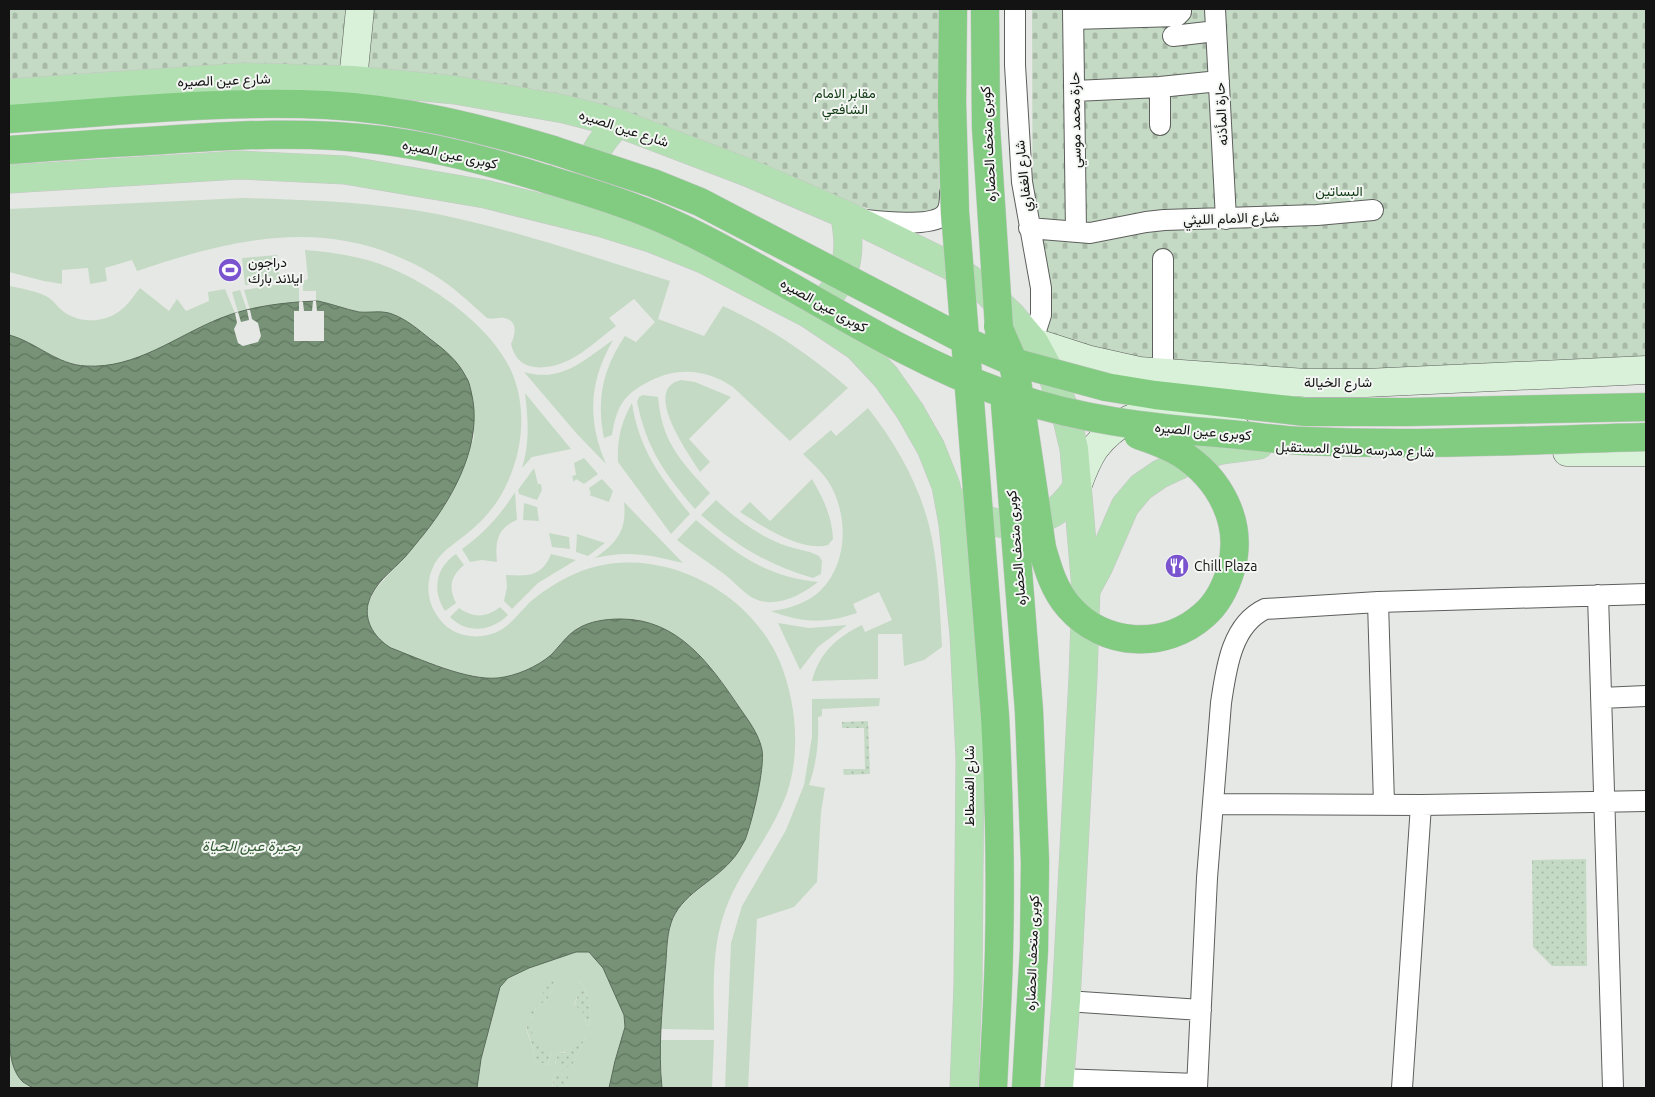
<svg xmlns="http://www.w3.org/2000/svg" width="1655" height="1097" font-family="Ubuntu,Vazirmatn,sans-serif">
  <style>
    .grass { fill: url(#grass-dots) }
    .cemetery { fill: url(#cemetery-stones) }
    .garden { fill: #c5dac4; fill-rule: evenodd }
    .water { fill: url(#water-waves); stroke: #596c59 }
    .pier { fill: #e6e8e5 }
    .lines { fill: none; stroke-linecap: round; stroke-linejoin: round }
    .street-casing { stroke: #5c5f5c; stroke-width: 22 }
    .secondary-casing { stroke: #5c5f5c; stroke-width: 29 }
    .primary-casing { stroke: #c6c6c6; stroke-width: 29 }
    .highway-casing { stroke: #c6c6c6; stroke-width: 29 }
    .street { stroke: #fff; stroke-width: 20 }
    .secondary { stroke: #d9f0d9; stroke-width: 28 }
    .primary { stroke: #b3e0b3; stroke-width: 28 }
    .highway { stroke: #81cc81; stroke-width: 28 }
    .highway-bridge-casing { stroke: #c6c6c6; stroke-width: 29; stroke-linecap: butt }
    .highway-bridge { stroke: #81cc81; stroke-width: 28 }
    .labels { text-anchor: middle; stroke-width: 4; stroke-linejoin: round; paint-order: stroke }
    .street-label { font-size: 14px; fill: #121312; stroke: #f3f6f3 }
    .park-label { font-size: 14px; fill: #113a13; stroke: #f3f6f3 }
    .poi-label { font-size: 14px; fill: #121312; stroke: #f3f6f3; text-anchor: start }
    .water-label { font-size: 15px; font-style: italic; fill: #345d34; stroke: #f3f6f3 }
  </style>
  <defs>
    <pattern id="grass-dots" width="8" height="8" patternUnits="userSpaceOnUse" patternTransform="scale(1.25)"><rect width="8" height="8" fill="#c5dac4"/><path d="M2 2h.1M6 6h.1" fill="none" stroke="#a8baa7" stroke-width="1.8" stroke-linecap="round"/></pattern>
    <pattern id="cemetery-stones" width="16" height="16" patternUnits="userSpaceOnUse" patternTransform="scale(1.25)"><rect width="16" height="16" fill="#c5dac4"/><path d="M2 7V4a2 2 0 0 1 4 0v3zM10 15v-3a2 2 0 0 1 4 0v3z" fill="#a8baa7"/></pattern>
    <pattern id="water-waves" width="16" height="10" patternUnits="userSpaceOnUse" patternTransform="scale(1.25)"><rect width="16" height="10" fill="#779277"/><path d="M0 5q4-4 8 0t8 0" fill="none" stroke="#607660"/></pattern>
  </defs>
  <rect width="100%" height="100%" fill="#e6e8e5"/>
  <path class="grass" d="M868,721L870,774L844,775L843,769H865L864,728H842V722Z
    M1586,859L1587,966H1552L1533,947L1532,860Z
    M551,980L555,982L548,999L536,1008L532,1018L526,1016Z
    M581,982C589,996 592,1009 589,1025L586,1024V1019L574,1006L577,998L579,984Z
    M526,1025H531C532,1036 542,1047 551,1051L548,1065L534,1061C535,1047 528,1038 526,1025Z
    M583,1035L586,1036C582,1047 575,1057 571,1069L555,1065L558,1053H564Z
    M555,1073L569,1076L566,1088H555L552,1087Z"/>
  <path class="cemetery" d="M9,9H351L345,73L9,97Z
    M371,9H941L939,73L940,214L897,217L854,204L760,167L366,69Z
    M1032,9H1646V366L1318,374L1177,370L1033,340Z"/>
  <path class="garden" d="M243,198C308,200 373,202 437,214C516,230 593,257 670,281L658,319L704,336L723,306C769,327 810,355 848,388L790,441L733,387C706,369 678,367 650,381C640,386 632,391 625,399C617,409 614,422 612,435L604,438C596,400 603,368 625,336L636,342L655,322L634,299L609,318L616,326C592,344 567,371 534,367C521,365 514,357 511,344C515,335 519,321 504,318C498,317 493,320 487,318C470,303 454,287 434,275C335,215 240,236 137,271L132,260L105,268L107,281L90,284L88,268L62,270V284L44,281L9,272V209Z
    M305,250C329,252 353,255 377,263C425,279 494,326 513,375C526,408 523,447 509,479C500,501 487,517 469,532C457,542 443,550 435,563C426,579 426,598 436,614C446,632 468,640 488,635C507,631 516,616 529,603C540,593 554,584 568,577C645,537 747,584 780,662C796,702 801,751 787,793C781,809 772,826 763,841C749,864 734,885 725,911C711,949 714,990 714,1030L661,1029L668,938L671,923L677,911L684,902L715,875L756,733C723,684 688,619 621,619C606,619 591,621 577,628C567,635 559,647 551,655C537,668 517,675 499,678C469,682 420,658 391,648L381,642L373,633L368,620V605L374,591L426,532L448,498L474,438V403L467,378L453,358L412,325L393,314L381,312H360L316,301V291H303V281L308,279Z
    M277,255L280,281L245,285L242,258Z
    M299,281V302L250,310L244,290Z
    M9,286C21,288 35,291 46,296C54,300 57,307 64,312C81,324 106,323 122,309C129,304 134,295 140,288L169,311L177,299L186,311L209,301L208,292L225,289L235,313L203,326L135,360L110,366H85L64,363L29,343L9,335Z
    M240,290L247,310L238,312L232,292Z
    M613,340C589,382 587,420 606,464L577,434L524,372C562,383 584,360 613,340Z
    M681,380L695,382L731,397L689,439L710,462L700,472C689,454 641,389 681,380Z
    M525,393L571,449L532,457L522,468C530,442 528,419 525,393Z
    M643,395L658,397C662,443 681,461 710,493L695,509C664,473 647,449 637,402L639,397Z
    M632,403C639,450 661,478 690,514L671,534L618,462C617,440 621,422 632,403Z
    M868,408C900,449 924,493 933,544C939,578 940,613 942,647L924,660L904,666L902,634H878V679L812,681C819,653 837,637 862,625L865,632L892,620L879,592L853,604L857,613C825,624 802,623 771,611C789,609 807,603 820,591C847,565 848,521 833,490C826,475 814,465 803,454L831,430L836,436Z
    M584,458L598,474L584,484L576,479L574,482L572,476L576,475L574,463Z
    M534,468L538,484H541L542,490L537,500L519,494L518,490Z
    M602,479L613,491L609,502L589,495L591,494L589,488Z
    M812,479C823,498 832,516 833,539L828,545C800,552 762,526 740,512L750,502L770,521Z
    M515,492L517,520C497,528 495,542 497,562L482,560L470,562L462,549C484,533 500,516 515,492Z
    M716,500C735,518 756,534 781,544C794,549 808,550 819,556L822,561L821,574L813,578C770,566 735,545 701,515Z
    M624,502L683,563C650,555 629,550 595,558C617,542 627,531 624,502Z
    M524,503L537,507L539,521L523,520Z
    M696,520C735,553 765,577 818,582C799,597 769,612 747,594C739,588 732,580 724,574C708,562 692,552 677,540Z
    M549,533L569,537L570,549L552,547Z
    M577,534L605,543L588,556L576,552Z
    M456,554L464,565C451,576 448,587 456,603L445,611C432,591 435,568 456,554Z
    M551,554L576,560L538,583L512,609L504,601L507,587L506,575C528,576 542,577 551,554Z
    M500,607L508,615C491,632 467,634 450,617L459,608C473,618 486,618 500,607Z
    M778,623L809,628L847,625L818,647L800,670Z
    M880,698L879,706L822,709V716L818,717C819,741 817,762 809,785L825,788L821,812L817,882L794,907L757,919L748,1088H725L731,943L742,906L786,830L804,785L812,737V699Z
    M576,952H589L603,968L624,1015L625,1027L615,1061L609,1088H566L568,1076L555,1073L552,1086L555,1088H477L481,1059L500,987L508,978L529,968ZM551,981L555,982L548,999L536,1008L532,1018L527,1016ZM581,982C589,996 592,1009 589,1025L586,1024C586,1015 582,1010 574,1005L579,991V984ZM526,1025L531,1026C532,1039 539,1046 551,1052L548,1065L534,1061C535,1046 527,1038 526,1025ZM583,1035L586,1036C582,1047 575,1057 571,1068L555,1064L558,1053C570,1052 578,1046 583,1035Z
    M9,1013L12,1055L22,1081L33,1088H9Z
    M660,1040H714L712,1088H662Z"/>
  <path class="water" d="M318,301C332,304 345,309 359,312C370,313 381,310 392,314C406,319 419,330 430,339C445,350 458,361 466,377C469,381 470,387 471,391C484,441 455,495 424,534C418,541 412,549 405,557C392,571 373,584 368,604C364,623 376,639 391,648C420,659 467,681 498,678C516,676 537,667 551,655C559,647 567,635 577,629C590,621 606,619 621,619C678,619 710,664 739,707C748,720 759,734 762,750C765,769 752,822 745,840C741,847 737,855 731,861C713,882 680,895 671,923C666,938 667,956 665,972C662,1011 658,1049 662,1088H609L615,1061L625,1027L624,1015L603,968L589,952H576L529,968L508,978L500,987L481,1059L477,1088H33C30,1086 26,1084 23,1082C6,1066 10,1033 9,1013V335C36,342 57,365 86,366C136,369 176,336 221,318C251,306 286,302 318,301Z"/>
  <path class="pier" d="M313,301H316L317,311H324V341H294V311H299V302L301,301L303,302L304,311H312Z
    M247,310H250L252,319L258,323L261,336L258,342L243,346L238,343L234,329L237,323L235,313L238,312L241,322L249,320Z"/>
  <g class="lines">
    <g class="street-casing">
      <path id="street" d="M1015,9V65L1022,182L1041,288V315L1033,340
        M1073,9L1076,232
        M1215,9L1226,219
        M1073,19L1177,16L1181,12V9
        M1173,36L1216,31
        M1160,87V125
        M1075,91L1160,87L1219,81
        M866,220C883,222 931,227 944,215C950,210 950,200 950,193
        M1029,228L1090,233L1146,222L1164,220L1317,215L1373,210
        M1163,373V259
        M1598,595L1613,1088
        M1378,602L1384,804
        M1601,698L1646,696
        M1214,804L1421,805L1646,801
        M1066,1001L1201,1010
        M1059,1079L1197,1084
        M1197,1088L1207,878L1221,703C1226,670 1231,625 1265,609L1378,602L1646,594
        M1402,1088L1421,805"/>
    </g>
    <g class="secondary-casing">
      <path id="secondary" d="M353,80L360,9
        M1034,342L1090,360L1139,371L1306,383H1366L1646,370
        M1567,452H1646
        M1077,487C1082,473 1087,460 1095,448C1113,425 1143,407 1172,411C1178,412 1185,414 1191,415C1208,419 1223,423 1238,431"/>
    </g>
    <g class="primary-casing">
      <path id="primary" d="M9,93L243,77L353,80L455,90L564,109L618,123L749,173L844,214L951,266L984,289L1012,316L1034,342L1052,375L1065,411L1074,449L1086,590L1083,677L1066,1001L1059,1088
        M9,179L239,165L345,170L485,194L602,223L653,239L703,259L809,314L858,347L886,377L910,411L931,448L946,486L953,524L964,635L970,759L968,984L964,1088
        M588,185C589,157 600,142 618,123
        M809,314C846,287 854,257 844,214
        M962,503C984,528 1023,530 1051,514C1062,508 1070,497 1077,487
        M1086,590L1099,566L1125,506L1141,487L1160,474L1190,460L1221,450L1259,445"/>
    </g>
    <g class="highway-casing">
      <path id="highway" d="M9,119C114,112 221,100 327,105C404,109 480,128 553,150
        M9,150C61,146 112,143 164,140C236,135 308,131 380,140C437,147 492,162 546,179
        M1106,387L1155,395L1306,412H1407L1646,407
        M993,1088C995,1043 998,997 999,951C1001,873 999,794 995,716
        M1026,1088L1034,949L1035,862L1029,711"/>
    </g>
    <use href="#street" class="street"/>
    <use href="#secondary" class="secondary"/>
    <use href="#primary" class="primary"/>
    <use href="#highway" class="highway"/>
    <g class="highway-bridge-casing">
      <path id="highway-bridge" d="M953,9L952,102L955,212L995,716
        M985,9L986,127L1000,343
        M553,150L653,183L700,202L970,343L1013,362L1106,387
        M546,179C579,189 613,199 645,212C676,224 705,239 734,255C822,302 907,359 1002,393C1076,420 1151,428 1229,434C1254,436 1279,440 1304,441C1418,446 1532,440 1646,437
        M998,326L1011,356L1018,387L1042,548C1048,569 1054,590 1069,607C1104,647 1165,650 1204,615C1218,603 1226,586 1231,569C1244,523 1220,478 1180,453C1167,445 1153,440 1138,435
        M1005,404L1029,711"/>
    </g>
    <use href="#highway-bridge" class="highway-bridge"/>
  </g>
  <defs>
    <g id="stadium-disc" transform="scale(1.25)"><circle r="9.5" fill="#7a54ce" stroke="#f3f6f3"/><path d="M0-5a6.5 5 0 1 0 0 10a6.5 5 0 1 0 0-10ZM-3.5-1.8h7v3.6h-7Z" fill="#fff"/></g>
    <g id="restaurant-disc" transform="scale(1.25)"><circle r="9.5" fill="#7a54ce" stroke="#f3f6f3"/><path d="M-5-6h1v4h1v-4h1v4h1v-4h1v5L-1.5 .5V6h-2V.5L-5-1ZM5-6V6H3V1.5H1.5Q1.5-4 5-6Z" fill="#fff"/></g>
  </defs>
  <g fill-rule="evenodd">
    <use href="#stadium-disc" x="230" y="270"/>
    <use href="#restaurant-disc" x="1177" y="566"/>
  </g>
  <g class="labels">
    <g class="street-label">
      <text transform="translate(224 80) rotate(-2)" y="5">شارع عين الصيره</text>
      <text transform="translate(1221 114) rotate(-93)" y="5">حارة المأذنه</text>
      <text transform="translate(1075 120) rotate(-91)" y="5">حارة محمد موسي</text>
      <text transform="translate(624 128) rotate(18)" y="5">شارع عين الصيره</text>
      <text transform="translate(988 144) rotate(-93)" y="5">كوبرى متحف الحضاره</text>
      <text transform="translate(450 154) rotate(12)" y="5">كوبرى عين الصيره</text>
      <text transform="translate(1023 176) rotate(-96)" y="5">شارع الغفاري</text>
      <text transform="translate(1231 218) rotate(-2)" y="5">شارع الامام الليثي</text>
      <text transform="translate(824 305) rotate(29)" y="5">كوبرى عين الصيره</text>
      <text x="1338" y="387">شارع الخيالة</text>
      <text transform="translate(1203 431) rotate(5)" y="5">كوبرى عين الصيره</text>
      <text transform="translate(1355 449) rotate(2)" y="5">شارع مدرسه طلائع المستقبل</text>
      <text transform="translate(1016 548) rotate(-95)" y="5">كوبرى متحف الحضاره</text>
      <text transform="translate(969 786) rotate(-90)" y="5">شارع الفسطاط</text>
      <text transform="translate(1032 953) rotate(-88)" y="5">كوبرى متحف الحضاره</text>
    </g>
    <g class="park-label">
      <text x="845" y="98">مقابر الامام<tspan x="845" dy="16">الشافعي</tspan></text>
      <text x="1339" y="196">البساتين</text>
    </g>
    <g class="poi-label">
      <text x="248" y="267">دراجون<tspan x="248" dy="16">ايلاند بارك</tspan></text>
      <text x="1194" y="571">Chill Plaza</text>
    </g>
    <g class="water-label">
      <text x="251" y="851">بحيرة عين الحياة</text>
    </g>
  </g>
  <rect width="1655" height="1097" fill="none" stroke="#121312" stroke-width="20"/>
</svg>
